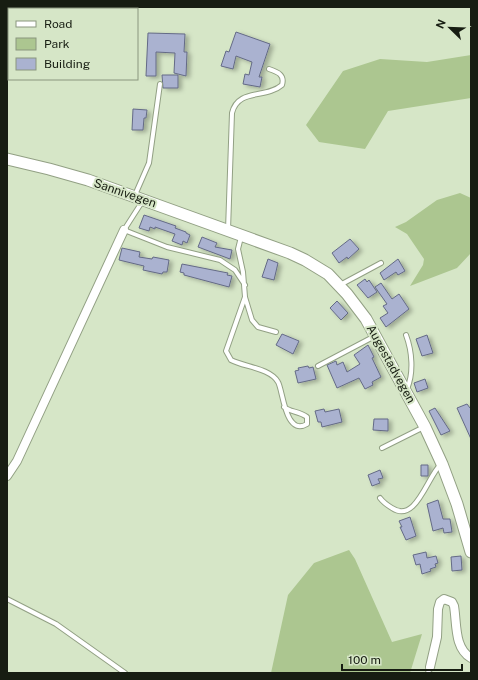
<svg xmlns="http://www.w3.org/2000/svg" width="478" height="680" font-family="'Public Sans',sans-serif">
  <style>
    .green { fill: #acc690 }
    .building { fill: #aab2d0; stroke: #646a86; filter: url(#shadow) }
    .lines { fill: none; stroke-linecap: round; stroke-linejoin: round }
    .service-casing { stroke: #92a084; stroke-width: 6 }
    .minor-casing { stroke: #92a084; stroke-width: 10 }
    .secondary-casing { stroke: #92a084; stroke-width: 13 }
    .service { stroke: #fff; stroke-width: 4 }
    .minor { stroke: #fff; stroke-width: 8 }
    .secondary { stroke: #fff; stroke-width: 11 }
    .labels { text-anchor: middle; stroke-width: 4; stroke-linejoin: round; paint-order: stroke }
    .street-label { font-size: 12px; fill: #171d12; stroke: #d6e6c7 }
  </style>
  <defs>
    <filter id="shadow"><feDropShadow dx="3.5" dy="2" stdDeviation="2" flood-color="#0004"/></filter>
  </defs>
  <rect width="100%" height="100%" fill="#d6e6c7"/>
  <path class="green" d="M471,55V98L388,111L365,149L319,142L306,125L343,71L380,59L427,62Z
    M460,193L471,198V253L457,268L410,286L423,265L424,259L407,234L395,227L406,222L437,200Z
    M349,550L355,559L392,642L422,634L410,673H271L288,595L314,563Z"/>
  <path class="building" d="M236,32L270,44L259,77H262L260,87L243,84L245,74L249,75L252,62L236,56L233,69L221,66L226,51L229,52Z
    M148,33L185,34L184,52H187L186,76L174,73L175,53L156,52V76H146Z
    M162,75H178V88H163Z
    M133,109L147,110L146,118H144L143,130H132Z
    M144,215L176,226L175,228L186,232V233L190,235L187,243L183,241L182,245L172,241L175,234L155,227V229L150,227L149,231L139,228Z
    M202,237L217,243L215,247L232,250L230,259L198,247Z
    M350,239L359,249L348,259L347,257L339,263L332,253Z
    M122,248L140,252L139,257L152,259L153,257L169,260L167,272H163L162,274L143,270L144,266L119,260Z
    M268,259L278,263L274,280L262,277Z
    M398,259L405,271L398,275L396,272L384,280L380,273Z
    M182,264L228,273L227,275L232,276L229,287L184,275V273L180,272Z
    M365,279L367,282L369,280L377,292L368,298L357,285Z
    M381,283L392,299L399,294L409,309L386,327L380,318L388,313L383,306L387,304L375,287Z
    M337,301L348,313L341,320L330,308Z
    M282,334L299,341L293,354L276,345Z
    M427,335L433,353L422,356L416,339Z
    M368,345L374,357L372,358L381,377L372,382L373,385L365,389L359,378L337,388L327,365L336,361L337,365L343,362L347,372L360,364L354,355Z
    M308,366L309,368L313,367L316,379L298,383L295,371L299,370L298,368Z
    M425,379L428,388L417,392L414,383Z
    M467,404L470,408H471V439L457,408Z
    M435,408L450,431L441,435L429,411Z
    M324,409L325,412L339,409L342,422L322,427L321,422H318L315,411Z
    M374,419H388V431L373,430Z
    M421,465H428V476H421Z
    M380,470L383,478L378,479L380,483L372,486L368,475Z
    M438,500L443,519H450L452,532L444,533L443,528L433,531L427,504Z
    M410,517L416,536L406,540L400,527H402L399,521Z
    M426,552L427,558L436,556L438,563L435,564L436,567L430,569L431,571L422,574L420,564L416,565L413,555Z
    M461,556L462,570L452,571L451,557Z"/>
  <g class="lines">
    <g class="service-casing">
      <path id="service" d="M135,195L149,163L160,84
        M142,202L124,230L167,247L220,260L235,270L245,285
        M228,230L232,113C238,88 266,99 282,85C285,75 278,72 269,69
        M241,237L238,249L243,272L245,297L252,320L258,327L276,332
        M340,285L381,263
        M245,297L226,351L231,360C244,367 270,368 278,382C283,390 285,437 307,424V417C299,411 290,412 284,407
        M406,335C412,351 414,373 407,389
        M318,366L375,336
        M382,448L424,427
        M380,498C383,502 387,505 392,508C416,524 427,477 441,464
        M7,599L56,624L125,673
        M428,673L430,667"/>
    </g>
    <g class="minor-casing">
      <path id="minor" d="M7,476L17,461L124,230
        M430,667L437,637L438,609L440,602L444,599L452,602L454,606C457,624 454,648 471,658"/>
    </g>
    <g class="secondary-casing">
      <path id="secondary" d="M7,159L49,169L88,180L290,253L305,260L328,274L347,294L366,319L425,427L442,464L457,504L471,552"/>
    </g>
    <use href="#service" class="service"/>
    <use href="#minor" class="minor"/>
    <use href="#secondary" class="secondary"/>
  </g>
  <g class="labels">
    <g class="street-label">
      <text transform="translate(125 193) rotate(19)" y="4">Sannivegen</text>
      <text transform="translate(391 364) rotate(61)" y="4">Augestadvegen</text>
    </g>
  </g>
  <rect width="478" height="680" fill="none" stroke="#171d12" stroke-width="16"/>
  <rect x="8" y="8" width="130" height="72" fill="#d6e6c7" stroke="#8a967f"/>
  <rect x="16" y="21" width="20" height="6" fill="#ffffff" stroke="#8a967f"/>
  <text x="44" y="28" font-size="12" fill="#171d12">Road</text>
  <rect x="16" y="38" width="20" height="12" fill="#acc690" stroke="#8a967f"/>
  <text x="44" y="48" font-size="12" fill="#171d12">Park</text>
  <rect x="16" y="58" width="20" height="12" fill="#aab2d0" stroke="#8a967f"/>
  <text x="44" y="68" font-size="12" fill="#171d12">Building</text>
  <g transform="translate(450 28) rotate(293)" stroke="#d6e6c7" stroke-width="3" paint-order="stroke">
  <path d="M0-3L7 15L0 10L-7 15Z" fill="#171d12"/>
  <text y="-6" font-size="11" font-weight="bold" text-anchor="middle" fill="#171d12">N</text>
  </g>
  <path d="M342 664v6h120v-6" fill="none" stroke="#171d12" stroke-width="2"/>
  <text x="348" y="664" font-size="12" fill="#171d12" stroke="#d6e6c7" stroke-width="3" paint-order="stroke">100 m</text>
</svg>
